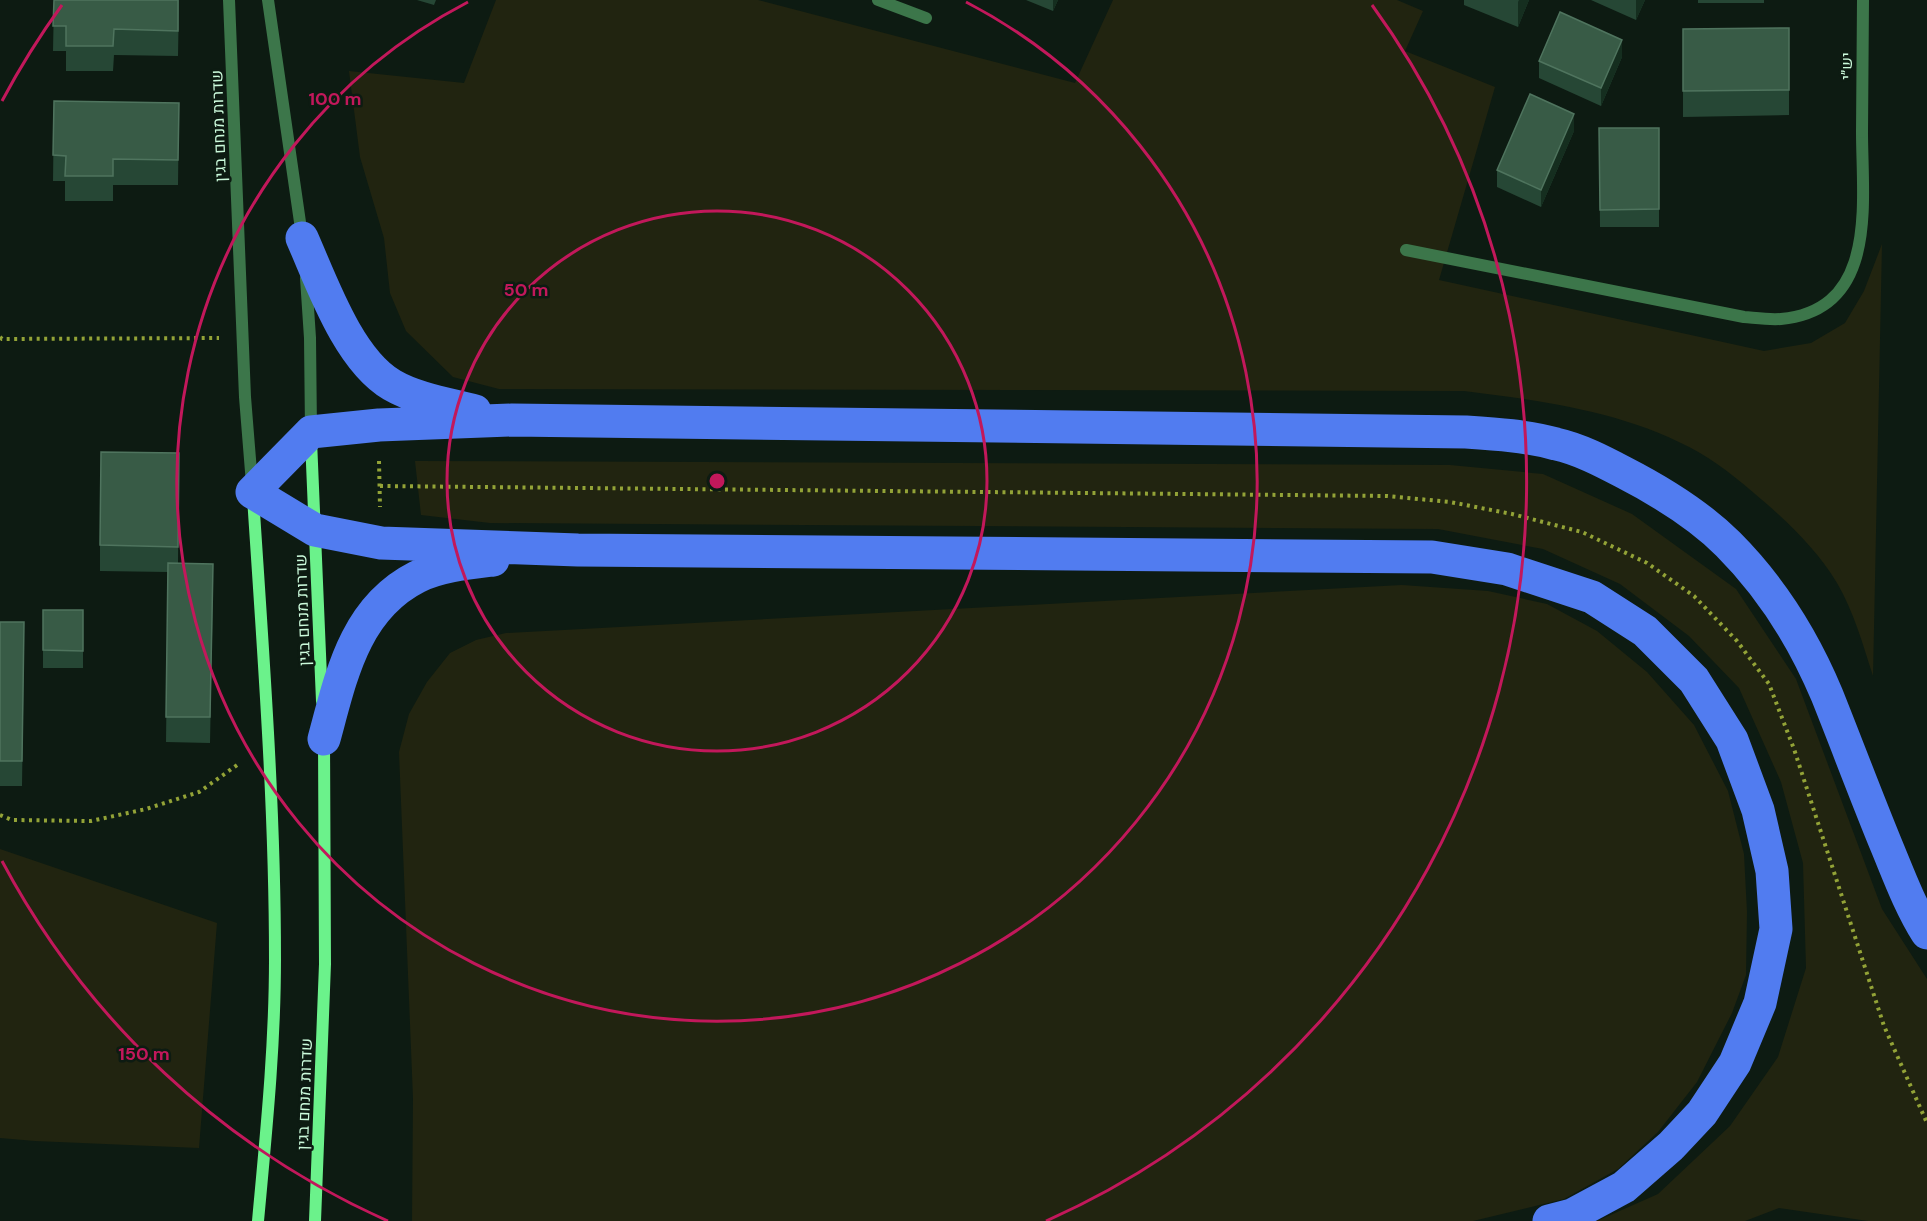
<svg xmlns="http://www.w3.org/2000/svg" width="1927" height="1221" font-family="'DM Sans',Heebo,sans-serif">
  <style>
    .green { fill: #212410 }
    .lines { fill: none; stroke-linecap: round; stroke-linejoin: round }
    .path { stroke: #93a337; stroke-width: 4; stroke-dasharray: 3 4.5; stroke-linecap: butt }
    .service { stroke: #3c764a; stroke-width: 12 }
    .minor { stroke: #3c764a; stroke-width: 12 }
    .tertiary { stroke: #3c764a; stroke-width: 12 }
    .secondary { stroke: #6bf28b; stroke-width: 12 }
    .motorway { stroke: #517cf0; stroke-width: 33 }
    .wall { fill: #264735 }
    .shaded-wall { fill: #152e1f }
    .building { fill: #385b46; stroke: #4f745e; stroke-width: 1.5 }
    .ring { fill: none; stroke: #c2185b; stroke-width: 3 }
    .labels { text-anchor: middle; stroke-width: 5; stroke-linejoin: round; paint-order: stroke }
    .street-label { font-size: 16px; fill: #cbfadb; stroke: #0d1b12 }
    .centre { fill: #c2185b; stroke: #0d1b12; stroke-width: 3 }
    .ring-label { font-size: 18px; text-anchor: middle; font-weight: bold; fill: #c2185b; stroke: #0d1b12; stroke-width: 5; stroke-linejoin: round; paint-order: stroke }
  </style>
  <rect width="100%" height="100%" fill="#0d1b12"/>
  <path class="green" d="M496,0H758L1075,83L1113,0H1397L1423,11L1405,51L1495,87L1439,280L1764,351L1811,343L1845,323L1864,291L1882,244L1873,676C1863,645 1854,612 1837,583C1819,553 1794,528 1768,505C1747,487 1724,467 1700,453C1628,412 1544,401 1464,391L499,389L453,377L406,331L390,293L384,238L360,157L349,71L464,83Z
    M415,461L1450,465L1543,474L1632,514L1736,589L1796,679L1882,909L1927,979V1221H1868L1779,1208L1745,1221H1597L1658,1194L1730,1126L1778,1057L1806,968L1803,863L1781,782L1739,688L1689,636L1620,584L1543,549L1438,529L490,523L421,515Z
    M1402,585L1488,591L1547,604L1597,631L1647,672L1694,725L1728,791L1744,854L1747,912L1746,975L1732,1013L1697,1082L1658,1132L1618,1169L1564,1199L1473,1221H412L413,1098L399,752L409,714L427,682L450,653L476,640L506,633Z
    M0,849L217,923L199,1148L35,1141L0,1138Z"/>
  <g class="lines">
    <path class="path" d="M0,337L2,339L219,338
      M379,461L380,507
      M380,486L1387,496L1450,502L1512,514L1582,532L1647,563L1694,596L1737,641L1769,684L1794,749L1884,1026L1927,1123
      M0,815L12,820L91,821L146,809L199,792L240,763"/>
    <path class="service" d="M1406,250L1744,317C1756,318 1769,320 1781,319C1879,310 1862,202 1862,132"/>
    <path class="minor" d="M878,0L926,18
      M1862,132L1863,0"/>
    <path class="tertiary" d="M229,0L245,397L252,484
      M268,0L302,236
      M306,278L310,338L311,431"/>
    <path class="secondary" d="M311,440L322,701
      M253,497C263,651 275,805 275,959C275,1047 266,1134 258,1221
      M315,1221L325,964L324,739"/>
    <path class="motorway" d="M302,238C322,283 348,359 392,385C416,399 448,404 475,411
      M324,739C341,677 354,609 417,577C439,566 468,563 493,560
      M1549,1221L1572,1215L1624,1187L1671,1146L1702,1113L1735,1063L1760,1003L1776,929L1772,871L1758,810L1732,740L1694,680L1645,631L1592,597L1507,569L1432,557L578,550L381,543L315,530L252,492L311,432L379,425L512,420L1466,432C1497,434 1527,436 1556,444C1579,449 1602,461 1623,472C1660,491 1698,514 1728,544C1770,586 1804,640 1827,695C1847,745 1866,796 1887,847C1899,876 1910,906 1927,933"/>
  </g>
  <path class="wall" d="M54,0H179L178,56L114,55L113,71H66V51H53Z
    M417,0H436L434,5Z
    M1026,0H1058L1053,11Z
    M1464,0H1529L1518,27L1464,5Z
    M1591,0H1645L1636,20Z
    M1698,0H1764V3H1698Z
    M1789,28V115L1683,117V29Z
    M1622,57L1601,106L1539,78V61Z
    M54,101L179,103L178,185H113V201H65V181H53Z
    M1599,128H1659V227H1600Z
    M1574,131L1541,207L1497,187V170Z
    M179,453L178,564L213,590L210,743L166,742L168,572L100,571V545Z
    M43,610H83V668H43Z
    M0,622L24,648L22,786H0Z"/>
  <path class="shaded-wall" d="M1053,0H1058L1053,11Z
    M1519,0H1529L1518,27V2Z
    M1636,0H1645L1636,20Z
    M1622,40V57L1601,106V88Z
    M1574,114V131L1541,207V190Z"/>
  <path class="building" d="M54,0H178V31L114,29L113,46H66V26H53Z
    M1560,12L1622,40L1601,88L1539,61Z
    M1789,28V90L1683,91V29Z
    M1530,94L1574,114L1541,190L1497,170Z
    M54,101L179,103L178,160L113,159V176H65L66,156L53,155Z
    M1599,128H1659V209L1600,210Z
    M101,452L179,453L178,547L100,545Z
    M168,563L213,564L210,717H166Z
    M43,610H83V651L43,650Z
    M0,622H24L22,761H0Z"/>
  <g class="ring">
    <circle cx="717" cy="481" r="270"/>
    <path d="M966 2A540 540 0 1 1 468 2"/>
    <path d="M388 1221A810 810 0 0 1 2 861M2 101A810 810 0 0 1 62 5M1372 5A810 810 0 0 1 1046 1221"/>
  </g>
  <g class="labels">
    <g class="street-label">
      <text transform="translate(1846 66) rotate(-90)" y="6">יש״י</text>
      <text transform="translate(218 126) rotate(-92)" y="6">שדרות מנחם בגין</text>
      <text transform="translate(302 610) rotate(-92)" y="6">שדרות מנחם בגין</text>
      <text transform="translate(304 1094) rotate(-88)" y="6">שדרות מנחם בגין</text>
    </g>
  </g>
  <circle cx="717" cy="481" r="9" class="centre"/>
  <g class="ring-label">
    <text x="335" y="105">100 m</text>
    <text x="526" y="296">50 m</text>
    <text x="144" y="1060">150 m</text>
  </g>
</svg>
